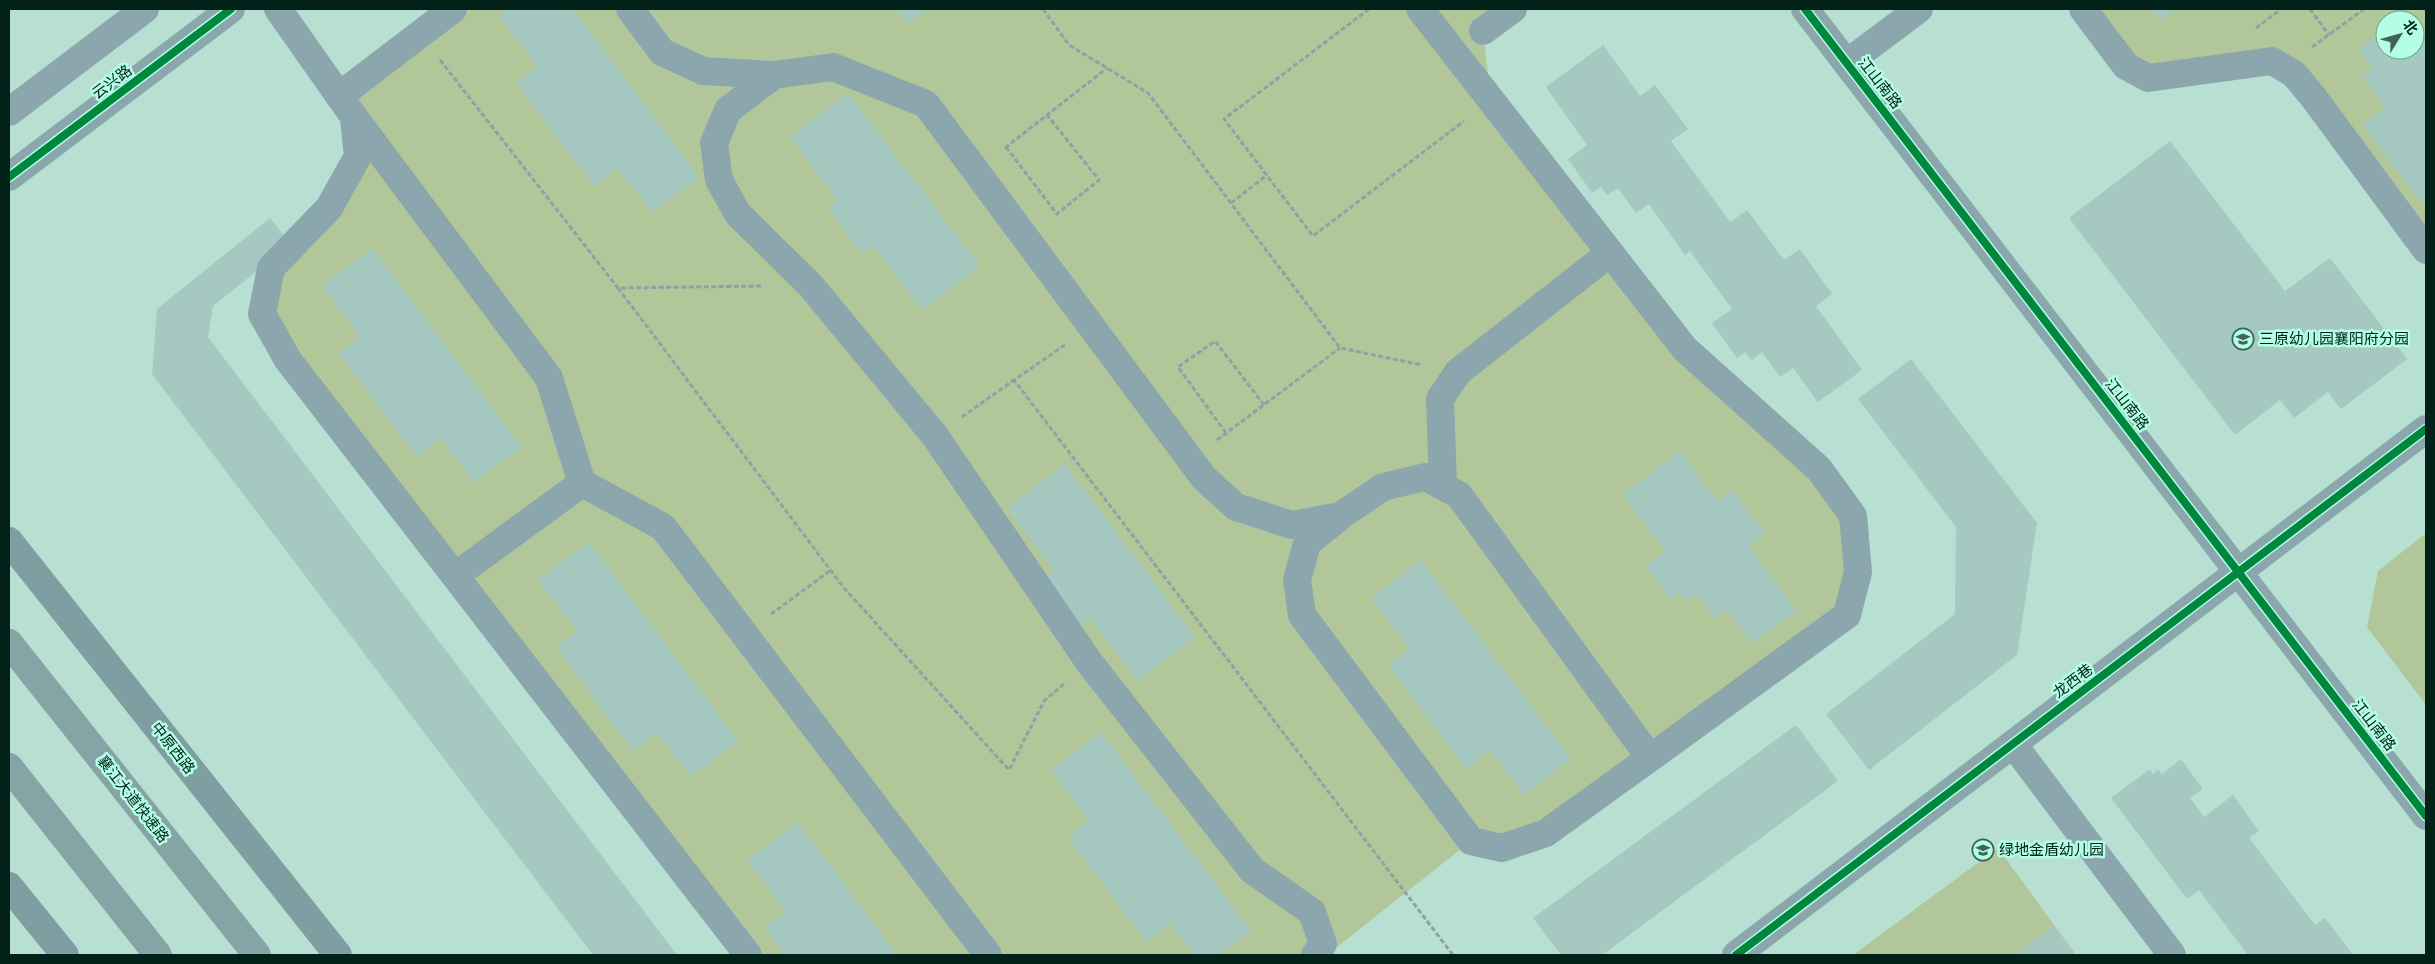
<svg xmlns="http://www.w3.org/2000/svg" width="2435" height="964" font-family="'Roboto Condensed','Noto Sans SC',sans-serif">
  <style>
    .green { fill: #b2c799; fill-rule: evenodd }
    .building { fill: #a5c8c1 }
    .lines { fill: none; stroke-linecap: round; stroke-linejoin: round }
    .path { stroke: #8aa4a5; stroke-width: 3; stroke-dasharray: 5 2.5; stroke-linecap: butt }
    .minor { stroke: #8ca6ae; stroke-width: 28 }
    .major { stroke: #7f9ea2; stroke-width: 28 }
    .highway { stroke: #86a4a5; stroke-width: 28 }
    .cycleway-casing { stroke: #b3fee5; stroke-width: 11 }
    .cycleway { stroke: #00873e; stroke-width: 8 }
    .labels { text-anchor: middle; stroke-width: 5; stroke-linejoin: round; paint-order: stroke }
    .street-label { font-size: 15px; fill: #022118; stroke: #b3fee5 }
    .poi-label { font-size: 15px; fill: #022118; stroke: #b3fee5; text-anchor: start }
  </style>
  <rect width="100%" height="100%" fill="#b7e0d2"/>
  <path class="green" d="M453,9H1513L1483,31L1491,101L1685,349L1853,516L1847,615L1546,833L1471,841L1327,955H748L262,314L271,268L358,156L339,96Z
    M2082,9H2426V250L2294,74L2148,78ZM2385,20H2415V50H2385Z
    M2426,533V705L2367,627L2378,571Z
    M1998,848L2076,955H1853Z"/>
  <path class="building" d="M508,9H573L699,177L652,212L618,168L594,186L516,83L537,66L499,16Z
    M897,9H928L908,24Z
    M2151,9H2176L2160,21Z
    M2415,25L2426,39V208L2363,125L2386,107L2362,76L2373,68L2359,49L2385,29V50H2415Z
    M1603,45L1640,96L1655,85L1688,129L1671,141L1730,222L1747,210L1784,260L1800,249L1832,294L1816,306L1862,370L1818,402L1793,368L1780,377L1762,352L1752,360L1745,352L1737,358L1712,323L1732,309L1690,251L1685,255L1649,204L1636,213L1618,188L1607,195L1601,187L1592,193L1568,159L1587,145L1546,87Z
    M848,93L980,266L922,310L873,246L862,254L827,207L837,199L790,137Z
    M2170,141L2285,291L2330,258L2407,359L2341,409L2328,392L2294,418L2280,400L2235,435L2069,218Z
    M270,218L291,244L213,306L208,337L677,955H593L152,374L157,309Z
    M372,248L522,447L474,483L441,438L417,457L339,353L360,337L322,286Z
    M1911,359L2037,523L2017,655L1869,770L1826,714L1955,614L1956,527L1858,399Z
    M1680,451L1717,501L1732,490L1766,534L1749,546L1797,611L1752,644L1727,609L1715,619L1696,594L1685,601L1680,593L1671,599L1646,565L1665,551L1623,494Z
    M1065,464L1195,637L1138,681L1089,617L1078,626L1043,579L1054,571L1007,508Z
    M589,542L739,741L691,777L657,733L633,751L556,647L577,631L538,580Z
    M1421,560L1571,759L1524,795L1490,750L1466,769L1388,665L1410,649L1371,598Z
    M1796,725L1838,781L1602,955H1561L1533,918Z
    M1101,732L1251,931L1218,955H1194L1170,923L1146,941L1068,837L1089,821L1051,770Z
    M2181,759L2203,789L2190,798L2204,817L2233,795L2259,831L2249,838L2315,925L2325,918L2353,955H2248L2199,890L2187,899L2111,798L2150,769L2153,774L2158,769L2162,774Z
    M798,822L897,955H785L764,927L786,911L747,860Z
    M2054,926L2076,955H2014Z"/>
  <g class="lines">
    <path class="path" d="M1043,9L1069,45L1148,93L1340,348L1422,365
      M1369,9L1224,119L1313,236L1464,121
      M2310,9L2329,35
      M2256,28L2281,9
      M2312,47L2364,9
      M440,60L618,288L763,286
      M1006,147L1057,214L1099,180L1047,115
      M1005,148L1107,68
      M1231,203L1267,175
      M618,288L844,588L1009,770L1044,701L1064,684
      M1065,345L1014,380L1453,955
      M962,417L1014,380
      M1226,433L1178,367L1215,341L1264,405
      M1217,440L1340,348
      M771,614L831,570"/>
    <path class="minor" d="M278,9L354,117L549,378L582,483L663,527L988,955
      M630,9L662,52L703,71L774,75L833,67L926,104L1204,478L1236,507L1292,525L1340,516L1383,487L1425,477L1459,495L1650,758L1847,615L1858,572L1853,516L1819,469L1685,349L1420,9
      M1805,9L2426,816
      M2083,9L2126,66L2148,78L2272,61L2294,74L2314,98L2426,250
      M1483,31L1513,9
      M1847,63L1919,9
      M774,75L728,110L714,143L719,180L738,214L811,286L935,436L1089,662L1252,870L1312,912L1323,944L1315,955
      M339,96L453,9
      M9,112L145,9
      M354,119L358,156L329,208L271,268L262,314L288,360L748,955
      M9,177L231,9
      M1443,486L1440,399L1458,372L1610,253
      M1337,519L1307,543L1297,580L1302,615L1471,841L1502,848L1546,833L1650,758
      M455,576L582,483
      M2013,744L2172,955
      M1736,955L2426,429"/>
    <path class="major" d="M9,541L338,955
      M9,886L65,955"/>
    <path class="highway" d="M9,643L257,955
      M9,767L158,955"/>
    <g class="cycleway-casing">
      <path id="cycleway" d="M1805,9L2426,816
        M9,177L231,9
        M1736,955L2426,429"/>
    </g>
    <use href="#cycleway" class="cycleway"/>
  </g>
  <defs>
    <g id="school-ring" transform="scale(1.125)"><circle r="9.5" fill="#b3fee5" stroke="#416459" stroke-width="1.5"/><path d="M0-5L7-2L0 1L-7-2ZM-4 1L0 2.5L4 1V4Q0 6-4 4Z" fill="#416459"/></g>
  </defs>
  <g fill-rule="evenodd">
    <use href="#school-ring" x="2243" y="339"/>
    <use href="#school-ring" x="1983" y="850"/>
  </g>
  <g class="labels">
    <g class="street-label">
      <text transform="translate(112 82) rotate(-37)" y="5">云兴路</text>
      <text transform="translate(1880 83) rotate(52)" y="5">江山南路</text>
      <text transform="translate(2127 404) rotate(52)" y="5">江山南路</text>
      <text transform="translate(2073 681) rotate(-37)" y="5">龙西巷</text>
      <text transform="translate(2374 725) rotate(52)" y="5">江山南路</text>
      <text transform="translate(173 748) rotate(52)" y="5">中原西路</text>
      <text transform="translate(133 799) rotate(52)" y="5">襄江大道快速路</text>
    </g>
    <g class="poi-label">
      <text x="2259" y="344">三原幼儿园襄阳府分园</text>
      <text x="1999" y="855">绿地金盾幼儿园</text>
    </g>
  </g>
  <rect width="2435" height="964" fill="none" stroke="#022118" stroke-width="20"/>
  <g transform="translate(2400 35) rotate(53)"><circle r="24" fill="#b3fee5" stroke="#6ca693"/>
  <path d="M0-4L9 19L0 12L-9 19Z" fill="#416459"/>
  <text y="-8" font-size="14" font-weight="bold" text-anchor="middle" fill="#022118">北</text>
  </g>
</svg>
